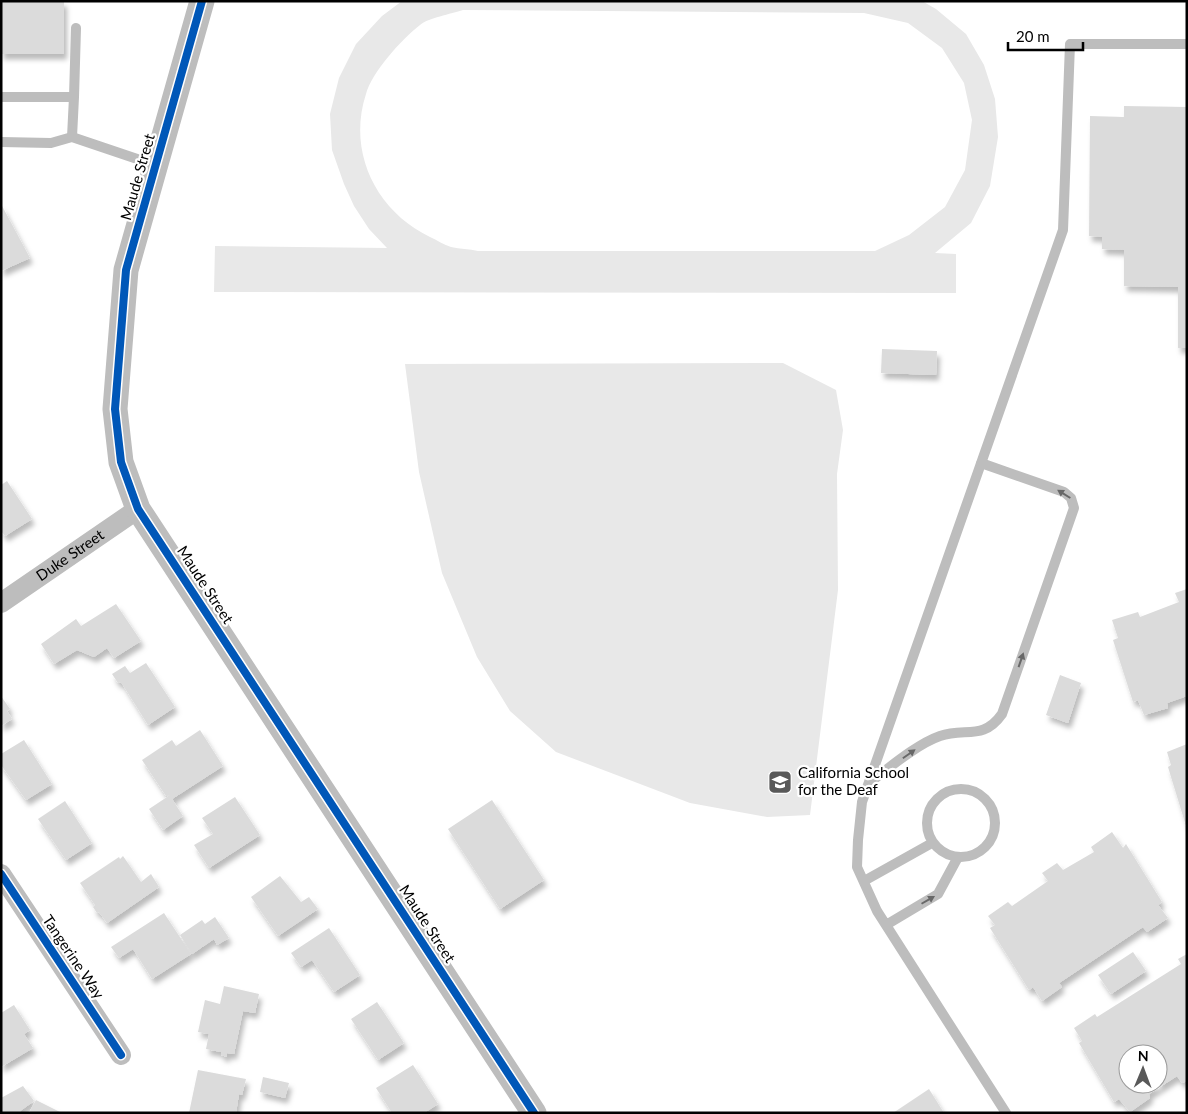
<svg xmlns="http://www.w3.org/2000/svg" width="1188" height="1114" font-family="Lato,sans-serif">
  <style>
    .green { fill: #e8e8e8; fill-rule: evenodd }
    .building { fill: #dbdbdb; fill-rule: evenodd; filter: url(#shadow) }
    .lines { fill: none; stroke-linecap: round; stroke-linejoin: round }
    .service { stroke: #bdbdbd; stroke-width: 10 }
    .minor { stroke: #bdbdbd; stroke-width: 20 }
    .tertiary { stroke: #bdbdbd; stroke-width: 25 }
    .cycleway-casing { stroke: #fff; stroke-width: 11 }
    .cycleway { stroke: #0057b8; stroke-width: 8 }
    .oneway { fill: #686868 }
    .labels { text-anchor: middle; stroke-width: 4.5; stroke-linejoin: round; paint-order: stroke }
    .street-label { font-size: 15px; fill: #000; stroke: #fff }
    .poi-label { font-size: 15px; fill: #000; stroke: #fff; text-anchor: start }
  </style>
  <defs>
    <filter id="shadow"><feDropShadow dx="3" dy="5.5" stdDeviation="2.5" flood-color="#0004"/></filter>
  </defs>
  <rect width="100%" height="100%" fill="#fff"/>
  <path class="green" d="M402,1H922L936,9L966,34L984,65L995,99L998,137L990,186L971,223L935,253L956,254V293L214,292L215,246L387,248L369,229L354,206L344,184L332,150L330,114L339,78L356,44L382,16ZM463,10L864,13L908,23L942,48L964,83L972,120L965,170L945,207L909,235L875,251H478C469,249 460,249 451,247C444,245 437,240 430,237C376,211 347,152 366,94C372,72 401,40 420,25C428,18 451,14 463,10Z
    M783,363L836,390L843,430L837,474L838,590L810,815L767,817L690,803L556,752L510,711L477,657L442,573L419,472L405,364Z"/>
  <path class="building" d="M1,1H64V54H1Z
    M1124,106L1187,107V348H1178V287L1124,286V250L1102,249V237L1089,236L1090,116L1124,117Z
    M1,204L30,258L1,271Z
    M882,349L937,351L936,375L881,373Z
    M7,481L32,519L5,536L1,531V485Z
    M1187,589V696L1167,703L1168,708L1144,715L1138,700L1133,702L1113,640L1118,638L1112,620L1138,612L1140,617L1179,602L1175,593Z
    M116,604L141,641L114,658L107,648L94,657L77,650L54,664L41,644L76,619L81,626Z
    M146,663L175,707L148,725L121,682L118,683L112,674L125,666L130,673Z
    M1060,675L1081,683L1068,723L1046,715Z
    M1,696L10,709L7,711L12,719L1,726Z
    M200,730L223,766L172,799L183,816L163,830L149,809L170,795L166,796L142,760L172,740L176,746Z
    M24,740L52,784L26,800L1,765V754Z
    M1187,744V826H1186L1168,767L1171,765L1167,752Z
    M235,797L260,835L209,868L194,845L213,834L202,818Z
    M492,800L544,880L500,909L448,829Z
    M65,801L92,843L66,860L38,819Z
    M1112,832L1123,848L1126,844L1162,902L1158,905L1168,918L1147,932L1143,927L1059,983L1062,987L1042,1001L1033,987L1029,990L990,928L995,925L988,916L1008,902L1012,906L1048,881L1042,873L1057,863L1063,870L1094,852L1091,847Z
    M123,856L141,882L151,874L159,887L107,923L99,912L97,913L93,907L95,905L80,883L119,857L120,859Z
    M280,876L301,902L309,897L318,909L278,936L251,897Z
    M164,913L191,954L152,979L133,949L119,958L111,947Z
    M215,917L229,938L217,945L214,939L192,954L180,935L202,920L205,924Z
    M329,928L360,975L334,992L312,960L301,967L291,953Z
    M1133,952L1146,971L1111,994L1098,975Z
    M1187,954V1081L1182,1083L1177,1076L1149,1094L1150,1098L1130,1112L1119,1099L1114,1102L1079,1043L1082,1041L1074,1028L1095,1014L1097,1017L1181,964L1178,959ZM1128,1054H1158V1084H1128Z
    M224,986L259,994L255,1013L243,1011L234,1054L227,1053V1057L221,1055V1052L206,1049L209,1034L198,1032L205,1000L220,1004Z
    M377,1002L404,1043L378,1060L351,1019Z
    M14,1005L30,1030L24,1034L33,1048L1,1067V1013Z
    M413,1065L438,1104L424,1113H392L376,1088Z
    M198,1070L246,1079L242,1095L239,1094L236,1113H189Z
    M263,1077L289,1083L285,1098L260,1092Z
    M23,1086L34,1101L20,1111L21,1113H1V1098Z
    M929,1089L944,1113H893Z
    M36,1100L62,1113H29Z"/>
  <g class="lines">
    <path class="service" d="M1,97H74L76,28
      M72,137L74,97
      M1,142L51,143L72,137L155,165
      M869,783C889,768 917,744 940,736C965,727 983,741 1002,714L1074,508L1071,498L1064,492L981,463
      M927 823a34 34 0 1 1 68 0a34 34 0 1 1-68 0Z
      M864,881L932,843
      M886,925L938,894L958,857
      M1006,1113L877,911L857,867L858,840L862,802L1063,230L1070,44H1187"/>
    <g class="minor">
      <path id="s1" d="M1,603L138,509"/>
      <path d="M1,874L121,1055"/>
    </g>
    <path class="tertiary" d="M202,1L126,270L115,409L121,462L138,509L534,1113"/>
    <g class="cycleway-casing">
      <path id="cycleway" d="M202,1L126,270L115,409L121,462L138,509L534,1113
        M1,874L121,1055"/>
    </g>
    <use href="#cycleway" class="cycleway"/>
  </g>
  <defs><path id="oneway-solid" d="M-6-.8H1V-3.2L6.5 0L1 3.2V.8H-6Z" transform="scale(1.25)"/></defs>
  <g class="oneway">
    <use href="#oneway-solid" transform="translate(1064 494) rotate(-148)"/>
    <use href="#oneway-solid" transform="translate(1021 660) rotate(-71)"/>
    <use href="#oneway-solid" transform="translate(909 754) rotate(-35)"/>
    <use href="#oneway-solid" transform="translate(928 900) rotate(-30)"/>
  </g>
  <defs>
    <g id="school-square" transform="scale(1.25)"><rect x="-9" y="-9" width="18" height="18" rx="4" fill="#595959" stroke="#fff"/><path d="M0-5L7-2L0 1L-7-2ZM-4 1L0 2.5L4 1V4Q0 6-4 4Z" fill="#fff"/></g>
  </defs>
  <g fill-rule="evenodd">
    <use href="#school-square" x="780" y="782"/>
  </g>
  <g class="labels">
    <g class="street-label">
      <text transform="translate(138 177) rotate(-74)" y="5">Maude Street</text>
      <text dy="5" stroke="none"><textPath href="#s1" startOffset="84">Duke Street</textPath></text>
      <text transform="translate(205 585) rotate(57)" y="5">Maude Street</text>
      <text transform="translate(427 924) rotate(57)" y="5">Maude Street</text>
      <text transform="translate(73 957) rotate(56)" y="5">Tangerine Way</text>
    </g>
    <g class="poi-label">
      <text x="798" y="778">California School<tspan x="798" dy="17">for the Deaf</tspan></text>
    </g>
  </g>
  <rect width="1188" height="1114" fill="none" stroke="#000000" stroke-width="5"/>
  <g transform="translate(1143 1069) rotate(1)"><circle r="24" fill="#ffffff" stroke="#999999"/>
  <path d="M0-4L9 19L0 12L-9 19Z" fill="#595959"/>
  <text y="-8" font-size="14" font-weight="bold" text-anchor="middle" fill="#000000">N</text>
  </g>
  <path d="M1008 42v8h75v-8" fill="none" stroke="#000000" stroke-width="2.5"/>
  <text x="1016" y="42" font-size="15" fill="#000000" stroke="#ffffff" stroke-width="4" paint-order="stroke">20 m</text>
</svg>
